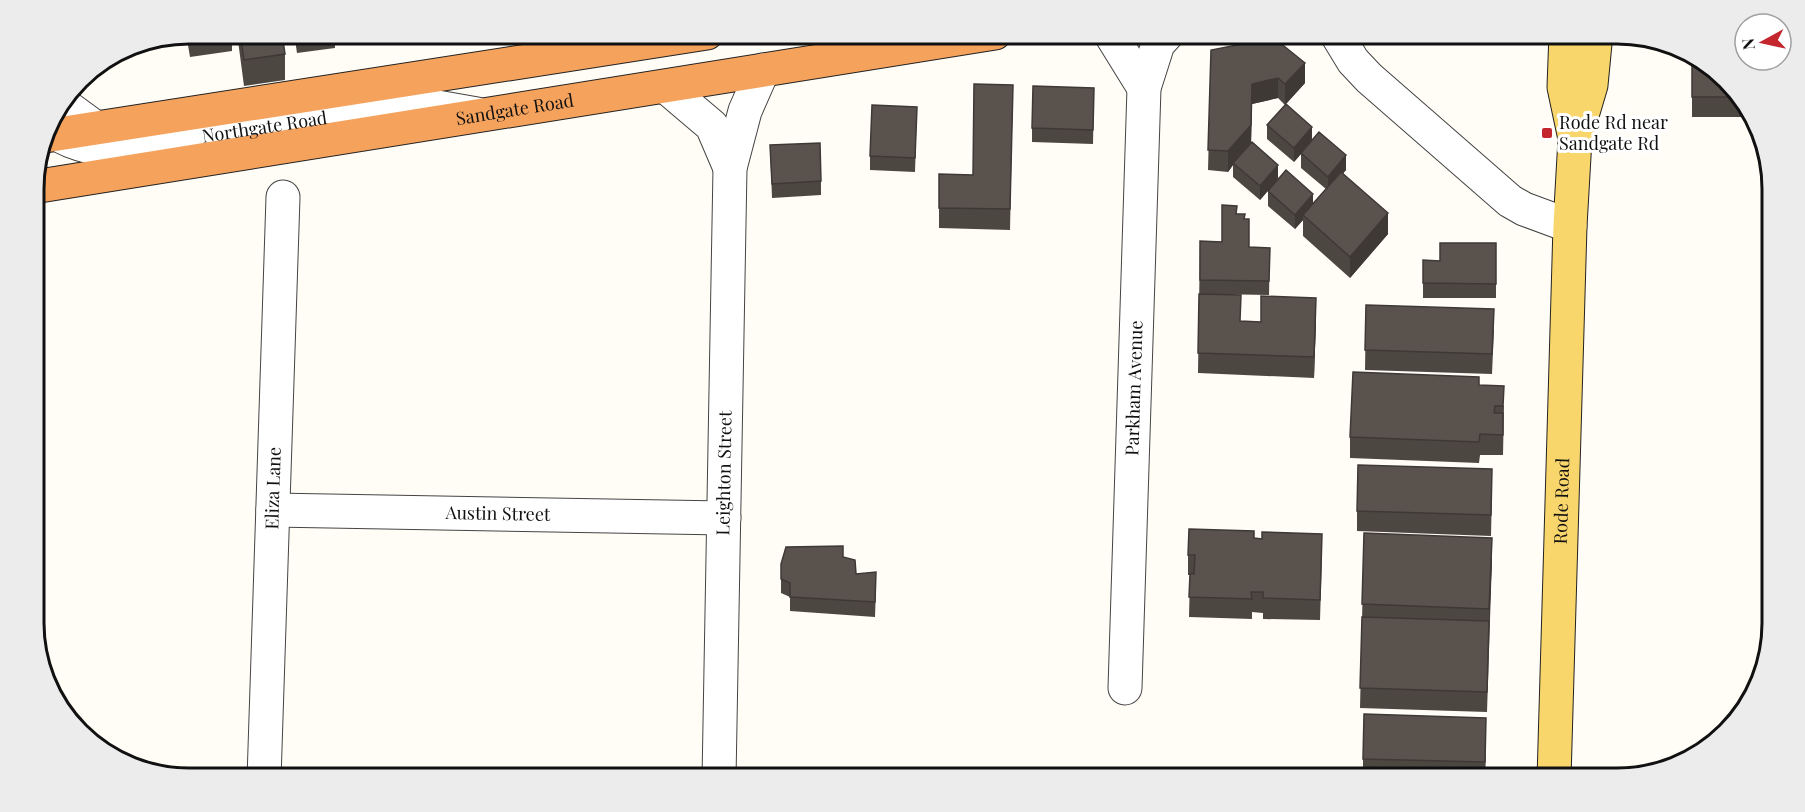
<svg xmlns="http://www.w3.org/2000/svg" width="1805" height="812" font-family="'Playfair Display',serif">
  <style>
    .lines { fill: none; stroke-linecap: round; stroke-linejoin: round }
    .minor-casing { stroke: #444; stroke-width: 35 }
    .major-casing { stroke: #222; stroke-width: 35 }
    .highway-casing { stroke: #222; stroke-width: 35 }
    .minor { stroke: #fff; stroke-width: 33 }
    .major { stroke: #f9d66b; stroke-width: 33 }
    .highway { stroke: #f5a25d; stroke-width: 33 }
    .wall { fill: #4d4742 }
    .shaded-wall { fill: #3f3936 }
    .building { fill: #5a524d; stroke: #3f3936; stroke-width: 1.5 }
    .poi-dot { fill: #c4262e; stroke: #fff; stroke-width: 2 }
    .labels { text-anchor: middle; stroke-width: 6; stroke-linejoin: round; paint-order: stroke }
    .street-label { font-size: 18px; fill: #111; stroke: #fff }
    .poi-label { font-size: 18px; fill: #111; stroke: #fff; text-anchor: start }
    .rim { fill: none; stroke: #111; stroke-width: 3 }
  </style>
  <rect width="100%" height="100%" fill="#fffdf5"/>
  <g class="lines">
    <g class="minor-casing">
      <g id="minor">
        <path d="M848,33L851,55"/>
        <path d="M1110,33L1144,88"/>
        <path d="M1336,33L1353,61L1369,78L1510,201L1524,209L1570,226"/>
        <path d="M666,87L712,126L730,168"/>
        <path d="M62,103L96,128"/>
        <path id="s1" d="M49,128C65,142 94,150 115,150L420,104L477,114"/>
        <path id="s2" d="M273,510L724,518"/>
        <path id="s3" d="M1125,688L1144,88L1158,44L1168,33"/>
        <path id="s4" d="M264,779L283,197"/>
        <path id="s5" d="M719,779L730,168L745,111L763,70"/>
      </g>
    </g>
    <g class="major-casing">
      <g id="major">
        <path d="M1566,33L1564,87L1574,134"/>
        <path id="s6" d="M1554,779L1570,226L1575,139L1591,85L1596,33"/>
      </g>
    </g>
    <g class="highway-casing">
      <g id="highway">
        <path d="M45,136L707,33"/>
        <path id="s7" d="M33,187L995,33"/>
      </g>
    </g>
    <use href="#minor" class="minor"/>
    <use href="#major" class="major"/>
    <use href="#highway" class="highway"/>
  </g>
  <path class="wall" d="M186,33L232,37V51L190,57Z
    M237,33H282L285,54V80L244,86Z
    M294,33H341V39L335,40V48L297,53Z
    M356,33H390V39L358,44Z
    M404,33H433L405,37Z
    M1211,50L1305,83L1286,104L1312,140L1346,170L1343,173L1388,234L1350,278L1303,236V220L1295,229L1268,206V191L1313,204L1326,189L1301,168V154L1294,162L1267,139V125L1285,105L1278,98L1252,104L1251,143L1278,179L1260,200L1233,177V165L1228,172L1208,170Z
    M1692,57L1740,94L1749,117H1692Z
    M1013,85L1010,230L939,228V174L973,175Z
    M1094,88L1093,144L1032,142V128Z
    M917,107L915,172L870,170V156Z
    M770,145L821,181V195L772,198Z
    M1237,214L1245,219L1249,247L1270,248L1269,295L1211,294L1240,321L1261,322L1316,319L1314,378L1198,373L1200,241L1222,242Z
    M1496,243V298H1423V260L1440,261Z
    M1366,305L1494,329L1492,374L1365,370Z
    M1479,385L1504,406L1503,455H1480L1479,463L1350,458V437Z
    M1492,490L1491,536L1357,531V511Z
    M1364,533L1492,559L1487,712L1360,708Z
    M1254,538L1322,554L1320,620L1263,619V613L1252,612V619L1189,617L1190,575H1188V555Z
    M843,557L856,574L876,587L875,617L790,611V597L781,593V564Z
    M1486,738L1485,779H1363V759Z"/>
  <path class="shaded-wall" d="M1305,63V83L1285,105V84Z
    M1278,78V98L1252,104L1251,146L1233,163V165L1228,172V151L1252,84Z
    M1312,127V141L1294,162V148Z
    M1346,155V170L1328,191V177Z
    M1278,165V179L1260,200V186Z
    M1313,194V208L1303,215V220L1295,229V215Z
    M1388,213V234L1350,278V257Z
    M1316,298V319L1314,378V357Z
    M1492,538V559L1489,630V609Z
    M1486,718V738L1485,779V762Z"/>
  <path class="building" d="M188,33H231L232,37L190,43Z
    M240,33H282L285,54L244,60Z
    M1274,38L1305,63L1285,84L1278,78L1252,84L1251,125L1228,151L1208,150L1211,50Z
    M1692,57L1740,94L1741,97H1692Z
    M974,84L1013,85L1010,209L939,208V174L973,175Z
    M1033,86L1094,88L1093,130L1032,128Z
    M1286,104L1312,127L1294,148L1267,125Z
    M872,105L917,107L915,158L870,156Z
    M1319,132L1346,155L1328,177L1301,153Z
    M1252,142L1278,165L1260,186L1233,163Z
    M820,143L821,181L772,184L770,145Z
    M1286,170L1313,194L1295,215L1268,191Z
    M1341,172L1388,213L1350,257L1303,215Z
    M1222,205L1237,206L1236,214H1245L1244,219H1249V247L1270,248L1269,281L1200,280V241L1222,242Z
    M1440,243H1496V284L1423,283V260L1440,261Z
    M1199,294L1241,295L1240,321L1261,322V296L1316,298L1314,357L1198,353Z
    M1366,305L1494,309L1492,354L1365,350Z
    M1353,372L1479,377V385L1504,386L1503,406H1495L1494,413H1503V435L1480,434L1479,442L1350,437Z
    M1358,465L1492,469L1491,515L1357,511Z
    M1189,529L1254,531V538L1262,539V532L1322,534L1320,600L1263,598V592H1251L1252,599L1189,597L1190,574H1194L1195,555H1188Z
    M1364,533L1492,538L1489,609L1362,604Z
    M843,546V557L855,560L856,574L876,572L875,602L790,597V583L781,579V564L786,547Z
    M1362,617L1489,621L1487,692L1360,688Z
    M1364,714L1486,718L1485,762L1363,759Z"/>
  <rect class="poi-dot" x="1541" y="127" width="12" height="12" rx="3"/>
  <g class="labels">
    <g class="street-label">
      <text dy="6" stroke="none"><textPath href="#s7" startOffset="488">Sandgate Road</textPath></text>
      <text dy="6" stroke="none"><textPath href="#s1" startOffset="222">Northgate Road</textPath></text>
      <text dy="6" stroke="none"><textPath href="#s3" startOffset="300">Parkham Avenue</textPath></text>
      <text dy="6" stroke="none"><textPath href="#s5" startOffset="306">Leighton Street</textPath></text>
      <text dy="6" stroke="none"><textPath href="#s4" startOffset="291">Eliza Lane</textPath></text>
      <text dy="6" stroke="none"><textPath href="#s6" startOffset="278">Rode Road</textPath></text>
      <text dy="6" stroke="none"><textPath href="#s2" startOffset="225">Austin Street</textPath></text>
    </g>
    <g class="poi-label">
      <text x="1559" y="129">Rode Rd near<tspan x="1559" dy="21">Sandgate Rd</tspan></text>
    </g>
  </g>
  <path d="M0 0H1805V812H0ZM189 44H1617A145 145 0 0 1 1762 189V623A145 145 0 0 1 1617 768H189A145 145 0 0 1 44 623V189A145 145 0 0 1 189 44Z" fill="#ececec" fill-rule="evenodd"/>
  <path class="rim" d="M189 44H1617A145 145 0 0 1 1762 189V623A145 145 0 0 1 1617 768H189A145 145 0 0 1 44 623V189A145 145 0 0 1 189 44Z"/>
  <g transform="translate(1763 42) rotate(262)"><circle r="28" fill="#ffffff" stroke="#a0a0a0" stroke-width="1.5"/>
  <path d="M0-4.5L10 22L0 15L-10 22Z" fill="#c4262e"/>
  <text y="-9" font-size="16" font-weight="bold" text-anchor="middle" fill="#111111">N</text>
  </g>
</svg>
